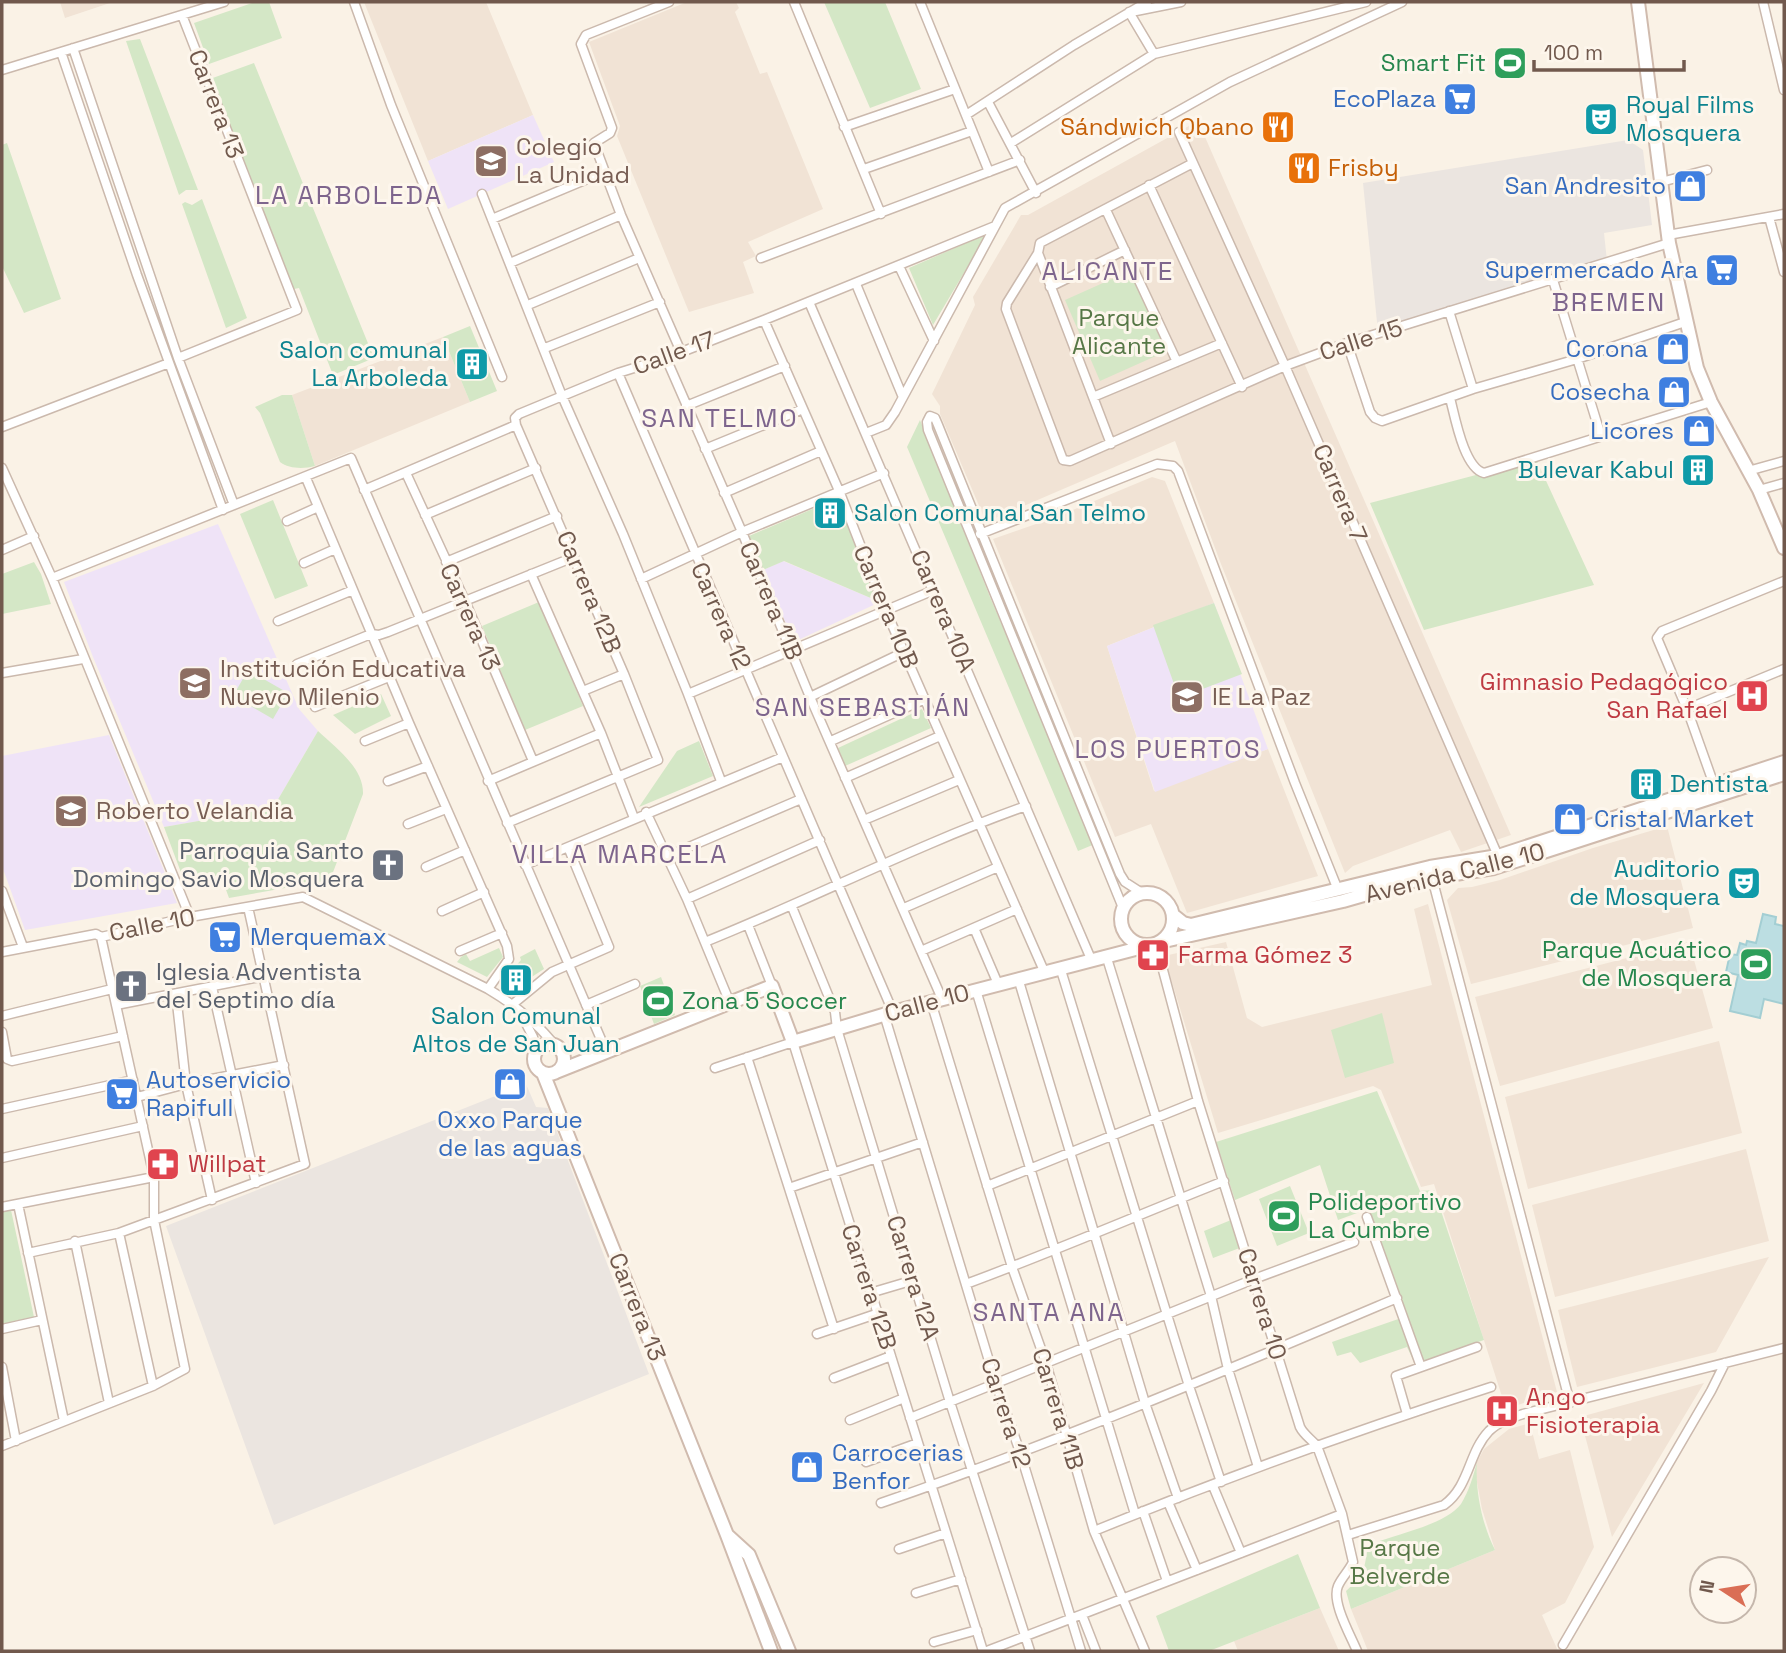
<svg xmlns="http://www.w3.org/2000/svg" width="1786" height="1653" font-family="'Space Grotesk',sans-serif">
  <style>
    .residential { fill: #f1e3d5 }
    .industrial { fill: #ebe5e0 }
    .education { fill: #efe3f7 }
    .green { fill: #d4e7c6 }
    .water { fill: #bcdee2; stroke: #a3ced3; stroke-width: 2 }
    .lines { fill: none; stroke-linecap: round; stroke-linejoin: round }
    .street-casing { stroke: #cbb9ad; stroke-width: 11 }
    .secondary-casing { stroke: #d0bbae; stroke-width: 16 }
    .street { stroke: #fff; stroke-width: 8 }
    .secondary { stroke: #fff; stroke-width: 12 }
    .labels { text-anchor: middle; stroke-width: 6; stroke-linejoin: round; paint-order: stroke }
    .leisure-label { font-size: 24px; fill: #27864d; stroke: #fdf6ec; text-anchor: end }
    .shop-label { font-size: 24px; fill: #366cbe; stroke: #fdf6ec; text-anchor: end }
    .street-label { font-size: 24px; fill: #71594d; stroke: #fdf6ec }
    .culture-label { font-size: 24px; fill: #0d838f; stroke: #fdf6ec; text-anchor: start }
    .food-label { font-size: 24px; fill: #c56008; stroke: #fdf6ec; text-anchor: end }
    .education-label { font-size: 24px; fill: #785e54; stroke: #fdf6ec; text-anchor: start }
    .park-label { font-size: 24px; fill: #567746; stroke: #fdf6ec }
    .health-label { font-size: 24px; fill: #be3a42; stroke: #fdf6ec; text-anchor: start }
    .worship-label { font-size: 24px; fill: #5b616d; stroke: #fdf6ec; text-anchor: end }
    .neighbourhood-label { font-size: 26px; letter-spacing: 2px; fill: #7e658d; stroke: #fdf6ec }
  </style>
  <rect width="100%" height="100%" fill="#faf2e6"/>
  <path class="residential" d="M60,2H113L65,18Z
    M364,2H486L533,115L428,161Z
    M687,2H736L739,8L735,12L760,74L767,72L823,209L748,242L756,256L743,262L754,293L689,312L617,136L620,126L589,42Z
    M1198,121L1511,835L1461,852L1450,830L1353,866L1345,873L1221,564L1175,441L986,522L940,414V406L932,394L975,305L973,297L1021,215H1028Z
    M443,337L470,402L315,466L292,395Z
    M1152,477L1165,481L1214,603L1107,646L1154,791L1268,749L1318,876L1187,913L1151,824L1115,837L993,539L1056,517Z
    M1667,826L1693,928L1471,984L1447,900L1458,888L1472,887L1500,880L1593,848Z
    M1428,904L1557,1392L1506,1409L1434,1184L1421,1187L1381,1090L1373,1086L1218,1133L1164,956L1226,942L1247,1018L1262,1027L1432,985L1414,909Z
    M1689,942L1713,1028L1500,1086L1475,997Z
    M1719,1041L1742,1133L1528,1189L1505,1097Z
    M1746,1149L1769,1241L1555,1297L1532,1205Z
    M1769,1257L1716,1352L1577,1387L1558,1310Z
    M1704,1383L1612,1537L1580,1417Z
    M1530,1423L1539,1459L1570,1450L1594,1547L1565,1603L1542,1615L1558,1651H1368L1351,1609L1495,1550L1482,1509L1476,1477L1477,1462L1484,1449L1509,1429Z
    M1320,1608L1339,1651H1238L1234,1641Z"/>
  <path class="industrial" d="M1628,140L1643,150L1652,225L1604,233L1607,261L1378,332L1363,183Z
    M526,1084L536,1107L548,1108L649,1374L274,1525L166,1226Z"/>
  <path class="education" d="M533,115L554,162L448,209L428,161Z
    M218,524L299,709L318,731L273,808L164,827L93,657L64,582Z
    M783,561L880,602L794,642L763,570Z
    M1214,603L1268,749L1155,792L1107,646Z
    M109,735L177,903L25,930L2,866V756Z"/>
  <path class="green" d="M255,2H269L282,38L209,64L194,23Z
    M824,2H885L921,89L870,108Z
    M140,39L198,190H186L179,195L126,41Z
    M254,63L374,358L333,375L299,288L294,289L210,79Z
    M7,143L61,299L24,313L2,266V145Z
    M202,199L247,318L226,328L182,204L185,202L192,205Z
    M987,234L933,325L909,268Z
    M1132,270L1167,351L1100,381L1065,300Z
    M470,326L497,391L470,402L443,337Z
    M282,395H292L315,466C304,469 289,469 280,462L260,413L255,407Z
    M920,420L990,597L1095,844L1078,851L907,447Z
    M1536,459L1594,585L1424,630L1370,503Z
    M836,499L880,602L784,561L763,570L749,536Z
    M273,500L308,586L275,599L240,514Z
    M34,562L41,574L51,604L2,614V574Z
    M539,602L583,706L525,730L482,626Z
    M1214,603L1242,674L1179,698L1153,625Z
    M248,670L288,693L273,719L233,696Z
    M381,694L391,716L355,734L333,715Z
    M922,709L931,728L845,766L838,748Z
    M318,731C336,748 364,768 363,794L330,880L229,898L222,879L186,886L164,827L273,808Z
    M699,741L713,776L639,807L677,751Z
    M499,948L503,957L487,977L457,962L461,957L466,954L470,961Z
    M535,949L544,969L527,980L513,969L521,960L520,957Z
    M661,977L675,1015L654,1024L640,986Z
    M1382,1013L1394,1063L1345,1078L1331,1030Z
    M1377,1091L1420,1191L1434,1190L1484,1340L1415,1364L1407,1347L1360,1363L1351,1352L1337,1356L1332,1342L1407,1316L1368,1209L1338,1220L1320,1165L1235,1200L1216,1142Z
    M1290,1186L1309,1233L1277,1246L1259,1199Z
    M11,1210L34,1317L2,1324V1212Z
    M1236,1218L1245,1246L1213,1258L1204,1231Z
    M1477,1462C1475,1491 1482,1524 1495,1550L1351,1609L1346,1591C1362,1577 1365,1571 1367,1549L1374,1543C1398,1534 1446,1524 1461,1504C1469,1491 1473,1477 1477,1462Z
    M1298,1554L1320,1608L1209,1651H1169L1156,1616Z"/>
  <path class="water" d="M1763,914L1776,917L1775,924L1784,926V1004L1764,999L1760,1018L1730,1011L1738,975L1726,972L1730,954L1737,955L1740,943L1746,945L1747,941L1756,943Z"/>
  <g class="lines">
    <g class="street-casing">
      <path id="street" d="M354,2L391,105L502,377
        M669,2L586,35L581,44L612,128L610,133L594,143L621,215L681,352
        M794,2L881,214
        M920,2L989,172
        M1763,2L1784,90
        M1136,11L1181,2
        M1129,12L1154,54
        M73,48L178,358L234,505
        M61,52L137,275L223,510
        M2,70L224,2
        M988,102L1036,193
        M966,115L1074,45L1147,2
        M844,127L955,89
        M1179,132L1285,366L1498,856
        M1011,143L1154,54L1366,2
        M1193,163L1040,243L1038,253L1007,303L1006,309L1063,460L1070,461L1285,366L1347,343L1669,243
        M864,169L972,131
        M1661,182L1707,170
        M1149,185L1242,387
        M482,194L562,396L623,534L688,694L721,781
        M1106,210L1177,362
        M1769,217L1784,272
        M492,219L604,172
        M1668,235L1784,214
        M1038,253L1111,444
        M761,258L1020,160
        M510,263L621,215
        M899,266L934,341
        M1553,280L1601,436
        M856,284L902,395
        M1050,287L1125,250
        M809,302L1091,959
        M528,305L639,258
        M1449,311L1473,389
        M764,320L840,493L886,611L1044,971
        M1347,343L1370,412L1375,418L1382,421L1473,389L1577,359L1685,322
        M545,348L660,302
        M178,358L297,310L182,15
        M666,358L742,532L810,697L942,999
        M618,373L893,1012
        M1093,397L1222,343
        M1450,398C1455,417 1464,468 1484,473L1711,402
        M686,406L785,366
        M516,425L515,418L519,414L618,373L666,358L764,320L995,226
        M2,427L169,363
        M866,433L886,425L895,412L1005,208L1230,82L1402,2
        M705,449L803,409
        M2,468L52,578L190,917
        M1748,471L1784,461
        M406,473L465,601L533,761
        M306,478L409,723L507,946L509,959L488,989
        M364,490L516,425
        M1759,490L1784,483
        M724,493L821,451
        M425,515L536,468
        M287,521L318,507
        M980,534L1157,464L1173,466L1178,471L1295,783L1338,890
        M2,550L34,536
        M446,562L557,516
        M304,563L335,549
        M531,574L601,733L634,818
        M52,578L351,458L606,1051
        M641,579L742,532L884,473
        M278,621L353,590
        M297,664L371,634L379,635L388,632L574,557
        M2,673L83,659
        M583,691L624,674
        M688,694L934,590
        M810,697L904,652
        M315,707L389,677
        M1687,709L1784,669
        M365,741L409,723
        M831,741L925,699
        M845,778L940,736
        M388,781L428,766
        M488,781L601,733
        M1714,785L1687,709L1657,638L1662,631L1784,581
        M646,812L687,899L730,1003
        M864,820L959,780
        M507,823L658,760L624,674L516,425
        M408,824L446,809
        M668,856L801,799
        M525,865L783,757
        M426,867L465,850
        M1431,874L1570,1403
        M2,891L23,947
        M687,899L820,840
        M792,907L835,1012L837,1029L950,1402L1030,1651
        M904,908L998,867
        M1123,908L928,430L927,422L930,416L935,418L938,425L1120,874L1125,882L1142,893
        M442,911L484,892
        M748,925L772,986
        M974,928L998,984
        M705,942C812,899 916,845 1026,806
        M1156,944L1198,1101L1300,1427C1304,1435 1311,1439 1317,1446L1342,1514L1353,1562C1349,1571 1342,1577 1338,1586C1331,1602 1351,1636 1357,1651
        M460,951L502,933
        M921,951L1017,909
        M2,952L96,934L101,937L190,917L303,897L488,989C515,1005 537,1022 556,1047
        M1106,955L1211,1296L1228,1369L1258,1467
        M1060,967L1189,1386L1221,1482
        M1018,978L1145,1403L1178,1498
        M212,987L256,1183
        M976,990L1135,1514
        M176,994L186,1084L212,1200
        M931,1002L1012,1267L1046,1363L1094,1531L1145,1651
        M513,1004L552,972L609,947L568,847
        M116,1005L265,976
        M586,1005L635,984
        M521,1014L533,1037L535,1053
        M884,1014L996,1384L1020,1452L1081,1651
        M2,1016L112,989
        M2,1032L7,1059L12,1061L123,1036
        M747,1057L834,1329
        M715,1068L793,1042L983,1651
        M137,1097L186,1084L284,1065
        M2,1109L133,1080
        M2,1158L143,1126
        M987,1186L1198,1101
        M789,1188L923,1142
        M18,1204L64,1421
        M2,1207L154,1177
        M1367,1217L1421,1367
        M119,1233L153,1386
        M75,1241L109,1403
        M28,1253L119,1233L305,1164L248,907
        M966,1284C1053,1252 1138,1215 1224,1181
        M870,1293L914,1280
        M2,1329L42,1320
        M817,1334L876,1314
        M2,1367L16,1441
        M834,1378L891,1356
        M1407,1414L1396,1376L1477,1347
        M910,1418L1254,1279L1354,1242
        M850,1420L904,1398
        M2,1446L153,1386L185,1369L154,1220V1177L101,937
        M866,1462L918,1443
        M1213,1486L1241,1553
        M1168,1502L1197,1570
        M881,1503C1056,1443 1227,1370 1397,1298
        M1143,1511L1167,1581
        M1094,1531C1224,1478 1357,1430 1491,1387
        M1348,1535L1444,1505C1470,1486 1468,1453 1489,1431C1498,1422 1511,1418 1523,1414L1784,1348
        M899,1549L946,1533
        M916,1593L961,1579
        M1082,1615L1096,1651
        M934,1642L977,1630
        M1563,1645L1711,1391L1725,1363
        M987,1651L1342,1514"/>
    </g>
    <g class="secondary-casing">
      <path id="secondary" d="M1638,2L1669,243L1697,368L1711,402L1759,490L1784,548
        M1121 919a26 26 0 1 1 52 0a26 26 0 1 1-52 0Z
        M1173,915L1183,923L1191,925L1430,867L1498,856L1784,762
        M1160,942L1343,901L1416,880L1494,868L1784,774
        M534 1059a15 15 0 1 1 30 0a15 15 0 1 1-30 0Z
        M556,1072L772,986L793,1042L893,1012L1147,946
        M543,1073L727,1535L771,1651
        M727,1535L749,1555L789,1651"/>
    </g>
    <use href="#street" class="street"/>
    <use href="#secondary" class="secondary"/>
  </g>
  <defs>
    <g id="stadium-square" transform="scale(1.75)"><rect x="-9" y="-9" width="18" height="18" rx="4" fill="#2e9e5b" stroke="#fdf6ec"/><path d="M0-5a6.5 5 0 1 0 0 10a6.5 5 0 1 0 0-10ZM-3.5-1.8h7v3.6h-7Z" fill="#fff"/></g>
    <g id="supermarket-square" transform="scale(1.75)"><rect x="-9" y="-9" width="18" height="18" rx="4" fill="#3f7fe0" stroke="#fdf6ec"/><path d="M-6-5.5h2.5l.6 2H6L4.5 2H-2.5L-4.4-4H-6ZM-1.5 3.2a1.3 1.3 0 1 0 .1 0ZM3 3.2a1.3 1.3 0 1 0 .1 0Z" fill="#fff"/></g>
    <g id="theatre-square" transform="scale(1.75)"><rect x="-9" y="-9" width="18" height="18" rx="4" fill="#0f9aa8" stroke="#fdf6ec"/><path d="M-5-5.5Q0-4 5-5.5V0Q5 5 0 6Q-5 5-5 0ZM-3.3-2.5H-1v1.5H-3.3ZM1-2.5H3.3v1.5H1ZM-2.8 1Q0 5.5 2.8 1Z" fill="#fff"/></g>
    <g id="restaurant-square" transform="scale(1.75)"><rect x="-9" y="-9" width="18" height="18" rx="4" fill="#e8710a" stroke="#fdf6ec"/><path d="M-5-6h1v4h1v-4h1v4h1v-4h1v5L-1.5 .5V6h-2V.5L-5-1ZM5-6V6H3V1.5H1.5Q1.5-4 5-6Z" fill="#fff"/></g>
    <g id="school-square" transform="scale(1.75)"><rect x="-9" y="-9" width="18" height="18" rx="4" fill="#8d6e63" stroke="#fdf6ec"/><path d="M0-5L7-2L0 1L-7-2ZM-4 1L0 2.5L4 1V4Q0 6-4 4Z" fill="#fff"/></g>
    <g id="shop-square" transform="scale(1.75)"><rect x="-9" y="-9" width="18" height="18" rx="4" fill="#3f7fe0" stroke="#fdf6ec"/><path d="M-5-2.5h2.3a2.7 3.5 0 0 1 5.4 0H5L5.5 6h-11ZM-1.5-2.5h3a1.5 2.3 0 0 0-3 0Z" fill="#fff"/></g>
    <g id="building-square" transform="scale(1.75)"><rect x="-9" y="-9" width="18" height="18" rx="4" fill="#0f9aa8" stroke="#fdf6ec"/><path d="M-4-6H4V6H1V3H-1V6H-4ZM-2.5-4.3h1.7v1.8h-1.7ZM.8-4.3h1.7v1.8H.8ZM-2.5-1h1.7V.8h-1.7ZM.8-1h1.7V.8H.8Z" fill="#fff"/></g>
    <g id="hospital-square" transform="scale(1.75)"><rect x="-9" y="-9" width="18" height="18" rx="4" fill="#e0444e" stroke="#fdf6ec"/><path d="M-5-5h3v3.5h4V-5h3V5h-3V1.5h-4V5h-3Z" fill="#fff"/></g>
    <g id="church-square" transform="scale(1.75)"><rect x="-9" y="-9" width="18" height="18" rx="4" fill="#6b7280" stroke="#fdf6ec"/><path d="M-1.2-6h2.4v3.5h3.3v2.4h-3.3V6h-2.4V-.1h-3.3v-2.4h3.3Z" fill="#fff"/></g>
    <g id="pharmacy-square" transform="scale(1.75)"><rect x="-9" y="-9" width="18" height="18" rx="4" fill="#e0444e" stroke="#fdf6ec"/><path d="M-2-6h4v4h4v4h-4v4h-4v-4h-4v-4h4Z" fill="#fff"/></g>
  </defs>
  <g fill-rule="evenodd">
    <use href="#stadium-square" x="1510" y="63"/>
    <use href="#supermarket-square" x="1460" y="99"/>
    <use href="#theatre-square" x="1601" y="119"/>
    <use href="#restaurant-square" x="1278" y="127"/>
    <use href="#school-square" x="491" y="161"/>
    <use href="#restaurant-square" x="1304" y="168"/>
    <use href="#shop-square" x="1690" y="186"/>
    <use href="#supermarket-square" x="1722" y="270"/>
    <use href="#shop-square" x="1673" y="349"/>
    <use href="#building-square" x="472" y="364"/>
    <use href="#shop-square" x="1674" y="392"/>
    <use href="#shop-square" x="1699" y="431"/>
    <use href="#building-square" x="1698" y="470"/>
    <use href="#building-square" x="830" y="513"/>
    <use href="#school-square" x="195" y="683"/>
    <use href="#hospital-square" x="1752" y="696"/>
    <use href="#school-square" x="1187" y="697"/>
    <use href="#building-square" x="1646" y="784"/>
    <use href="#school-square" x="71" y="811"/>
    <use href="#shop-square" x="1570" y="819"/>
    <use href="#church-square" x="388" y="865"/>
    <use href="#theatre-square" x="1744" y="883"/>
    <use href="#supermarket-square" x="225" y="937"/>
    <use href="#pharmacy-square" x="1153" y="955"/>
    <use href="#stadium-square" x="1756" y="964"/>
    <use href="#building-square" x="516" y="980"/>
    <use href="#church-square" x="131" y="986"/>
    <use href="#stadium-square" x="658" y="1001"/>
    <use href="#shop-square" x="510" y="1084"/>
    <use href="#supermarket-square" x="122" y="1094"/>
    <use href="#pharmacy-square" x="163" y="1164"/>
    <use href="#stadium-square" x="1284" y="1216"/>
    <use href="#hospital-square" x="1502" y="1411"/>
    <use href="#shop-square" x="807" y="1467"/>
  </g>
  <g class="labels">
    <g class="leisure-label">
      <text x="1486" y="71">Smart Fit</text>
      <text x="1732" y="958">Parque Acuático<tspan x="1732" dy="28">de Mosquera</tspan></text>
      <text x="682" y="1009" text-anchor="start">Zona 5 Soccer</text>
      <text x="1308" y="1210" text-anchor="start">Polideportivo<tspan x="1308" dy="28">La Cumbre</tspan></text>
    </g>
    <g class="shop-label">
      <text x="1436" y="107">EcoPlaza</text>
      <text x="1666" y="194">San Andresito</text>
      <text x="1698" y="278">Supermercado Ara</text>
      <text x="1648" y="357">Corona</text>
      <text x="1650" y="400">Cosecha</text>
      <text x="1674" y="439">Licores</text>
      <text x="1594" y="827" text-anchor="start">Cristal Market</text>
      <text x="250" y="945" text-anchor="start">Merquemax</text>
      <text x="146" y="1088" text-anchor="start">Autoservicio<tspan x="146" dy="28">Rapifull</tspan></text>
      <text x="510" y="1128" text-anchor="middle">Oxxo Parque<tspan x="510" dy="28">de las aguas</tspan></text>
      <text x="832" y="1461" text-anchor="start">Carrocerias<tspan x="832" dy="28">Benfor</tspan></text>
    </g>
    <g class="street-label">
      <text transform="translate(216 104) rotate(69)" y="8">Carrera 13</text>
      <text transform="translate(1361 340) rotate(-18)" y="8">Calle 15</text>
      <text transform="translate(674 353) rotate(-20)" y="8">Calle 17</text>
      <text transform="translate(1340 493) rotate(67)" y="8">Carrera 7</text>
      <text transform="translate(589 592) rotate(67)" y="8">Carrera 12B</text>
      <text transform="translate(771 601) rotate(67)" y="8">Carrera 11B</text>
      <text transform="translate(886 607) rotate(67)" y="8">Carrera 10B</text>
      <text transform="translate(943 611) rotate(67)" y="8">Carrera 10A</text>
      <text transform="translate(721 616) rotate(66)" y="8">Carrera 12</text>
      <text transform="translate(470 617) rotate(66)" y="8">Carrera 13</text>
      <text transform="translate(1455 873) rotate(-14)" y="8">Avenida Calle 10</text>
      <text transform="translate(152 925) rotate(-11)" y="8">Calle 10</text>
      <text transform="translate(927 1003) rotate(-15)" y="8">Calle 10</text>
      <text transform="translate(913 1278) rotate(73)" y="8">Carrera 12A</text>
      <text transform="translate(869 1287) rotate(72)" y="8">Carrera 12B</text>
      <text transform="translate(1262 1304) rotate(73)" y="8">Carrera 10</text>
      <text transform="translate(637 1307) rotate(68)" y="8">Carrera 13</text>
      <text transform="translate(1058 1409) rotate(73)" y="8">Carrera 11B</text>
      <text transform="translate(1006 1413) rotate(72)" y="8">Carrera 12</text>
    </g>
    <g class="culture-label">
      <text x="1626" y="113">Royal Films<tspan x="1626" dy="28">Mosquera</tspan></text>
      <text x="448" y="358" text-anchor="end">Salon comunal<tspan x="448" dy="28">La Arboleda</tspan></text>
      <text x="1674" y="478" text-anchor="end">Bulevar Kabul</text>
      <text x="854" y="521">Salon Comunal San Telmo</text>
      <text x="1670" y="792">Dentista</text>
      <text x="1720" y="877" text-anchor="end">Auditorio<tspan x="1720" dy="28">de Mosquera</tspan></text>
      <text x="516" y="1024" text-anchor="middle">Salon Comunal<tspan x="516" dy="28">Altos de San Juan</tspan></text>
    </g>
    <g class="food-label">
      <text x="1254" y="135">Sándwich Qbano</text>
      <text x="1328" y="176" text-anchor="start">Frisby</text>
    </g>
    <g class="education-label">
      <text x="516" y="155">Colegio<tspan x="516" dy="28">La Unidad</tspan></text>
      <text x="220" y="677">Institución Educativa<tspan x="220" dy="28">Nuevo Milenio</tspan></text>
      <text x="1212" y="705">IE La Paz</text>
      <text x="96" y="819">Roberto Velandia</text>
    </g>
    <g class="park-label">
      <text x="1119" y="326">Parque<tspan x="1119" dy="28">Alicante</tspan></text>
      <text x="1400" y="1556">Parque<tspan x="1400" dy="28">Belverde</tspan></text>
    </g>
    <g class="health-label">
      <text x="1728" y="690" text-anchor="end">Gimnasio Pedagógico<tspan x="1728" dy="28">San Rafael</tspan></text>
      <text x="1178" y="963">Farma Gómez 3</text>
      <text x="188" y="1172">Willpat</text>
      <text x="1526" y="1405">Ango<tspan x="1526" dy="28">Fisioterapia</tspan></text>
    </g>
    <g class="worship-label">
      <text x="364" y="859">Parroquia Santo<tspan x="364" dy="28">Domingo Savio Mosquera</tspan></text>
      <text x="156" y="980" text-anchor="start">Iglesia Adventista<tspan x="156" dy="28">del Septimo día</tspan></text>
    </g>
    <g class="neighbourhood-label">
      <text x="349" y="204">LA ARBOLEDA</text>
      <text x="1108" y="280">ALICANTE</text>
      <text x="1609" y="311">BREMEN</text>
      <text x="720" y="427">SAN TELMO</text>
      <text x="863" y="716">SAN SEBASTIÁN</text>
      <text x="1168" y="758">LOS PUERTOS</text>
      <text x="620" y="863">VILLA MARCELA</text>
      <text x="1049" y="1321">SANTA ANA</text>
    </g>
  </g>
  <rect width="1786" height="1653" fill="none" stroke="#71594d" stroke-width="7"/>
  <g transform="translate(1723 1590) rotate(282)"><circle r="33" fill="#fdf6ec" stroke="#c5b7ac" stroke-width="2"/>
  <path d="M0-5L12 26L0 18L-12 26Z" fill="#da6e55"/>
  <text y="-10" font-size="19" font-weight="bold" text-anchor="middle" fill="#71594d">N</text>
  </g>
  <path d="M1534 60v10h150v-10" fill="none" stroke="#71594d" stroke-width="3.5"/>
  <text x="1544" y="60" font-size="21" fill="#71594d" stroke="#fdf6ec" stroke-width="5" paint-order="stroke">100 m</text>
</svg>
